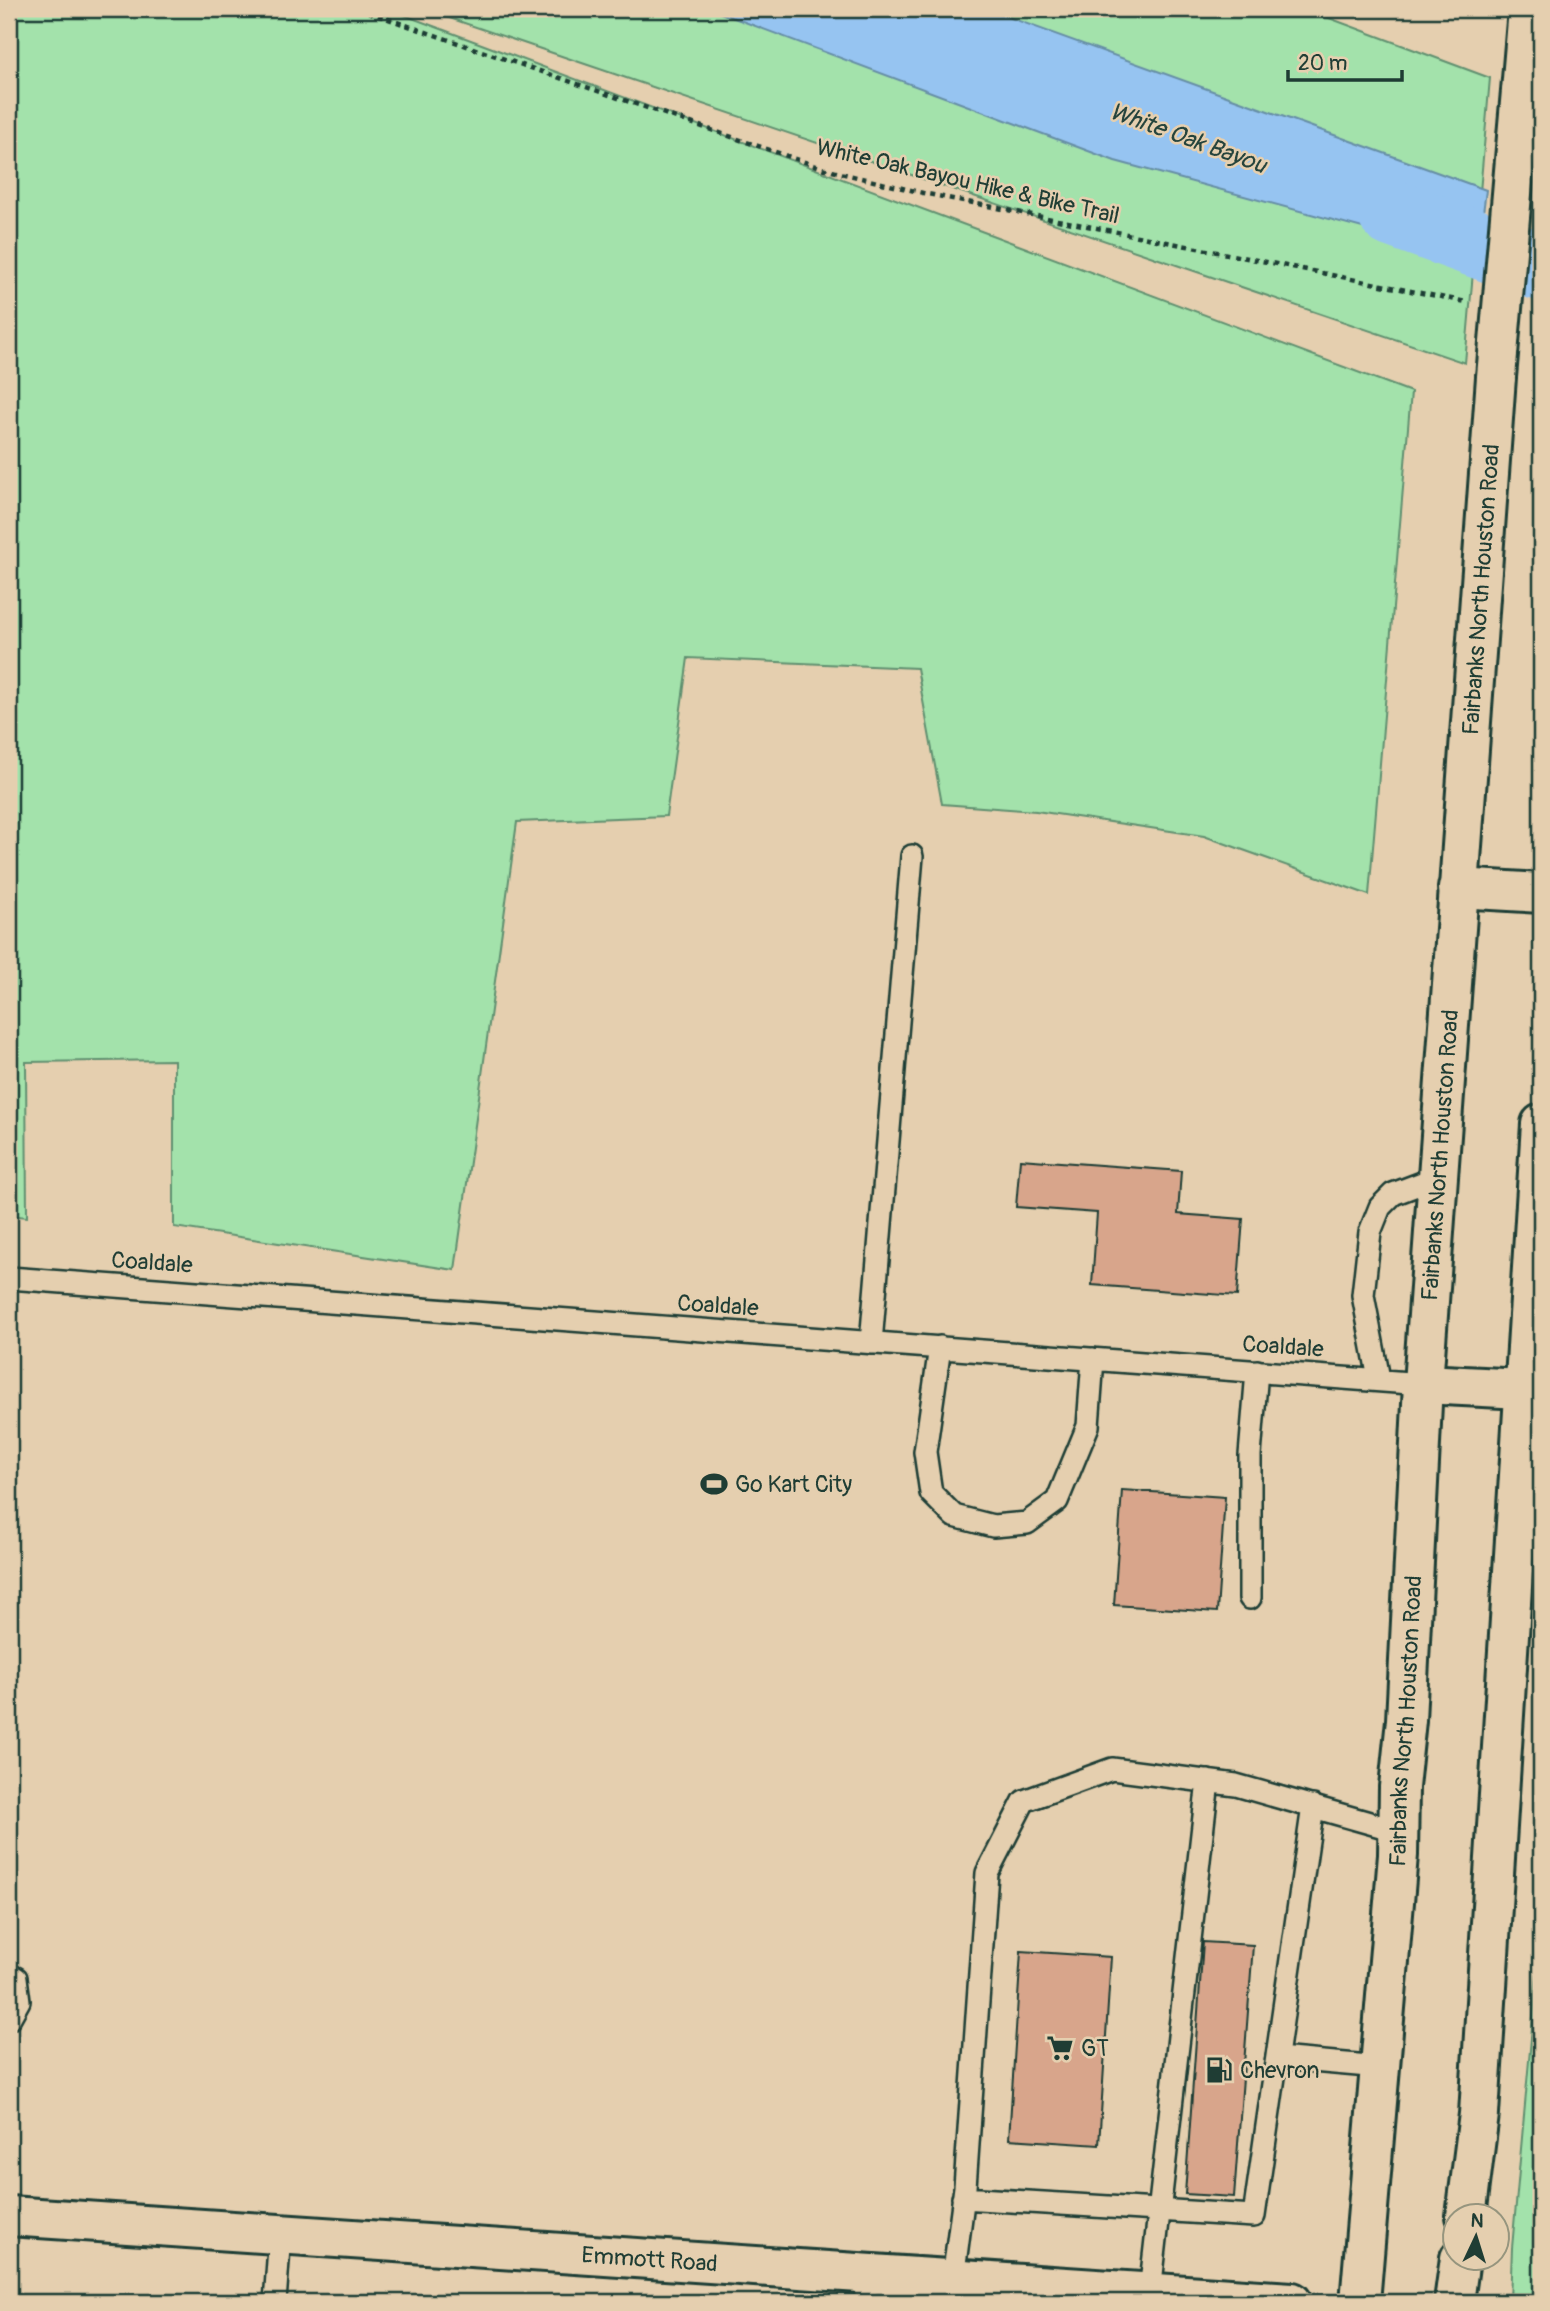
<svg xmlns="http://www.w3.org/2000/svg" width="1550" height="2311" font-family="Pangolin,sans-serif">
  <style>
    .green { fill: #a3e2ab; stroke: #619070; stroke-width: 2 }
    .water { fill: #96c4f1; stroke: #668ea5; stroke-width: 2 }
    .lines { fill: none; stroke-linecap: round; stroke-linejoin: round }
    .river { stroke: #96c4f1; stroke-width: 68 }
    .building { fill: #d8a58b; stroke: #1f3d34; stroke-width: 2 }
    .service-casing { stroke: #1f3d34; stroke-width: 26 }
    .tertiary-casing { stroke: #1f3d34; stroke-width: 44 }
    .secondary-casing { stroke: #1f3d34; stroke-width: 44 }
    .path { stroke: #1f3d34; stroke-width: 4.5; stroke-dasharray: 5 5; stroke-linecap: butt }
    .service { stroke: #e5cfaf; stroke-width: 21 }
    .tertiary { stroke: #e5cfaf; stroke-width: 38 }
    .secondary { stroke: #e5cfaf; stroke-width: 38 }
    .secondary-bridge-casing { stroke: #1f3d34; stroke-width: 44; stroke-linecap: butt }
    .secondary-bridge { stroke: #e5cfaf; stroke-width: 38 }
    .labels { text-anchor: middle; stroke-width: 5; stroke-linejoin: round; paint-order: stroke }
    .street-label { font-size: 23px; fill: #1f3d34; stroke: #e5cfaf }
    .poi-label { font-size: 23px; fill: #1f3d34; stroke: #e5cfaf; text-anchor: start }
    .water-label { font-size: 24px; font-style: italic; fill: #25443d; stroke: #e5cfaf }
  </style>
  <rect width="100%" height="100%" fill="#e5cfaf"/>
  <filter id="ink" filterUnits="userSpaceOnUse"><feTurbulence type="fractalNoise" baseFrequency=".0143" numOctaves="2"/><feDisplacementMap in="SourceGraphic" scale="14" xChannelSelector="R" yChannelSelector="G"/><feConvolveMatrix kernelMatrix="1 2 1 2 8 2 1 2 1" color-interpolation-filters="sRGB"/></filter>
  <g filter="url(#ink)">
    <path class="green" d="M9,9H388L1411,392L1369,895L1204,836L1036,811L942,804L917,668L688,658L666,816L517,822L455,1270L174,1227V1060L26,1062L27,1217L9,1215Z
      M423,9H1305L1490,78L1465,363Z
      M1541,1928V2302H1510L1512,2248Z"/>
    <path class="water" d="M710,9H986L1486,190L1477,259L1115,161Z"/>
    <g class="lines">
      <path class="river" d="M1392,213L1541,267"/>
    </g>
    <path class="building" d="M1020,1159L1181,1171L1178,1214L1243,1219L1237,1296L1092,1285L1097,1213L1016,1207Z
      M1122,1490L1225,1497L1217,1612L1114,1605Z
      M1203,1942L1253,1945L1234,2197L1185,2194Z
      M1021,1951L1111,1957L1099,2145L1009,2139Z"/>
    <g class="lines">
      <g class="service-casing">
        <path id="service" d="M9,1278L1423,1384
          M871,1343L912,856
          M940,1347L925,1452L931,1493L954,1516L993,1526L1027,1523L1057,1501L1088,1426L1093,1359
          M1379,1379L1363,1295L1370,1232L1380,1207L1393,1194L1438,1177
          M1250,1598V1455L1257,1371
          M9,1975L16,1978L19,2001L9,2019
          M1278,2058L1380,2067
          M963,2198L1254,2216L1313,1806
          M953,2279L965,2187L987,1873L1024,1801L1112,1769L1236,1785L1398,1831
          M1150,2292L1208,1781
          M275,2302L280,2234
          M866,2302V2273"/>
      </g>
      <g class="tertiary-casing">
        <g id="tertiary">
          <path id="s1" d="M9,2216L1292,2302"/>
        </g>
      </g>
      <g class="secondary-casing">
        <g id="secondary">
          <path d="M1521,91L1528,9"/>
          <path d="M1458,888L1541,893"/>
          <path d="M1423,1384L1523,1389"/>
          <path d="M1466,2216L1479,2114L1541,1124"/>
          <path id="s2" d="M1360,2302L1398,1855L1399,1787L1406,1720L1423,1384L1496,377"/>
          <path d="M1454,2302L1460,2258"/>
        </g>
      </g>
      <path class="path" d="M359,9L828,170L923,193L1466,302"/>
      <use href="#service" class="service"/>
      <use href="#tertiary" class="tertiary"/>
      <use href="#secondary" class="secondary"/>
      <g class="secondary-bridge-casing">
        <path id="secondary-bridge" d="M1496,377L1521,91"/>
      </g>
      <use href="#secondary-bridge" class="secondary-bridge"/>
    </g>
  </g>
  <defs>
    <g id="stadium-bare" transform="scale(2.1)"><path d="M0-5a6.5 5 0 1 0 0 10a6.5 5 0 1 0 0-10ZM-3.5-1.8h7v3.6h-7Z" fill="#1f3d34" stroke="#e5cfaf" stroke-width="2.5" paint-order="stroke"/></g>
    <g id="supermarket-bare" transform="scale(2.1)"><path d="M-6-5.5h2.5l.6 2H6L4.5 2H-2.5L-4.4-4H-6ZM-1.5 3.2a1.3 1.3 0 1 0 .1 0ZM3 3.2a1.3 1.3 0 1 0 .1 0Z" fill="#1f3d34" stroke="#e5cfaf" stroke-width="2.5" paint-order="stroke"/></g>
    <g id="fuel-bare" transform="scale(2.1)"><path d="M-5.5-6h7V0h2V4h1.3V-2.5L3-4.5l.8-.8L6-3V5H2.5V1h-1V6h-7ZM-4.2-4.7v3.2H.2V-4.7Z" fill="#1f3d34" stroke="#e5cfaf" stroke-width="2.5" paint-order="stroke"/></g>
  </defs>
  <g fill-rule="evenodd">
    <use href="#stadium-bare" x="714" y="1484"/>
    <use href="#supermarket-bare" x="1060" y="2048"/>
    <use href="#fuel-bare" x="1219" y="2070"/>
  </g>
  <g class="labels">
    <g class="street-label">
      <text transform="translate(968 181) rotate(13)" y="8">White Oak Bayou Hike &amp; Bike Trail</text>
      <text dy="8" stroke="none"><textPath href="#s2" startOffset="1717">Fairbanks North Houston Road</textPath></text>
      <text dy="8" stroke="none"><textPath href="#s2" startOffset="1150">Fairbanks North Houston Road</textPath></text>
      <text transform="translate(152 1262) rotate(4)" y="8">Coaldale</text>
      <text transform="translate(718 1305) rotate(4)" y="8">Coaldale</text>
      <text transform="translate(1283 1346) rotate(4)" y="8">Coaldale</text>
      <text dy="8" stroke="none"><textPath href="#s2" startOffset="583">Fairbanks North Houston Road</textPath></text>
      <text dy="8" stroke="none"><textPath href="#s1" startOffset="642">Emmott Road</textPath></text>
    </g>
    <g class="poi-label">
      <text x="735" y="1492">Go Kart City</text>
      <text x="1081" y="2056">GT</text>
      <text x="1240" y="2078">Chevron</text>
    </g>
    <g class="water-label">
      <text transform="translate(1188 138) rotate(20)" y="8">White Oak Bayou</text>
    </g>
  </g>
  <rect width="1550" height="2311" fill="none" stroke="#e5cfaf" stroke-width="35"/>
  <rect x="18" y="18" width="1515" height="2276" fill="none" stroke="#1f3d34" stroke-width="2.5" filter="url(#ink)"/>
  <g transform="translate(1476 2237) rotate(4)"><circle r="33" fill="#e5cfaf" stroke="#96957e" stroke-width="2"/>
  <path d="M0-5L12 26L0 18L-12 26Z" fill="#1f3d34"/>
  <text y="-10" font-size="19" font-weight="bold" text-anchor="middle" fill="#1f3d34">N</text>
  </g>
  <path d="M1288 70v10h114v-10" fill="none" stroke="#1f3d34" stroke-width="3.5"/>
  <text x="1298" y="70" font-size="21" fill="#1f3d34" stroke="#e5cfaf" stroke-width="5" paint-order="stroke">20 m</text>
</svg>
